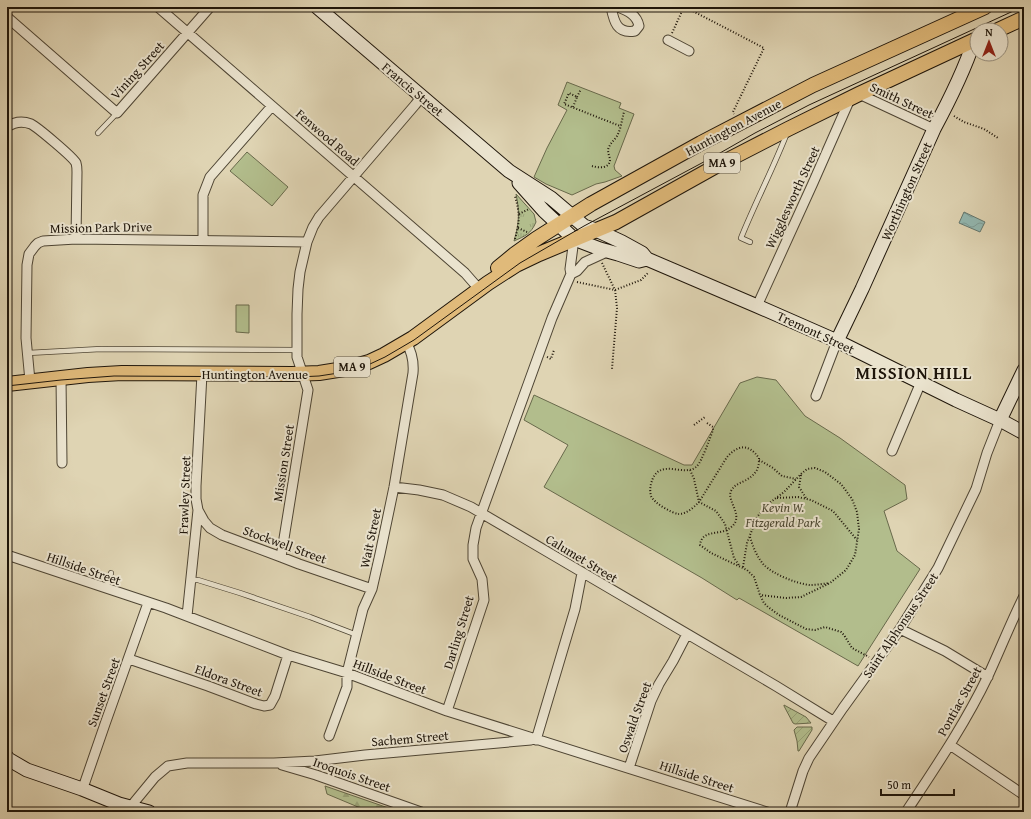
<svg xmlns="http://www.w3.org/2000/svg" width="1031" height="819" font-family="'Gentium Book Plus',serif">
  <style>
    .grass { fill: url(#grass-tufts); stroke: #68694b }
    .forest { fill: url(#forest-firs); stroke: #68694b }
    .park { fill: #b2bd8c; stroke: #68694b }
    .garden { fill: url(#garden-furrows); stroke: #68694b }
    .water { fill: url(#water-waves); stroke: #64776e }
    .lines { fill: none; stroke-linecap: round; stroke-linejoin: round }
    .lane-casing { stroke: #4e4534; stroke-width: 6 }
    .street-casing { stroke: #4e4534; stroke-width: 11 }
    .secondary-casing { stroke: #1e150a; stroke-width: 15 }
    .primary-casing { stroke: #1e150a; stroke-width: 16 }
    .path { stroke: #1e150a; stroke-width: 2; stroke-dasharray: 1 2; stroke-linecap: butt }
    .lane { stroke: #eae3ce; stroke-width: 4.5 }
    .street { stroke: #eae3ce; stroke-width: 9 }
    .secondary { stroke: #eae3ce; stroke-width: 13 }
    .primary { stroke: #e0ba7a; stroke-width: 14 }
    .tram { stroke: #1e150a; stroke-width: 1 }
    .labels { text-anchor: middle; stroke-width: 4; stroke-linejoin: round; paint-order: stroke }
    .shield { fill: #eae3ce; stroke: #5b5345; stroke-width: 1 }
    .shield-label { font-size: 12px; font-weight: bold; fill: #1e150a }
    .street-label { font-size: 13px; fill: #1e150a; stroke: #eae3ce }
    .park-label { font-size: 13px; font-style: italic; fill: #4a4731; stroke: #eae3ce }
    .district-label { font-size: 17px; font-weight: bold; letter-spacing: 1px; fill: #1e150a; stroke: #eae3ce }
  </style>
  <defs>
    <pattern id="grass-tufts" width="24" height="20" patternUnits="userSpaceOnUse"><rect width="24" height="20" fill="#b2bd8c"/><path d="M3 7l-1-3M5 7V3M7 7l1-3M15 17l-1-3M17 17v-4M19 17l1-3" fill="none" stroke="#99a277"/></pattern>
    <pattern id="forest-firs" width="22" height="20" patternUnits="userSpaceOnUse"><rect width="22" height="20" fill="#b2bd8c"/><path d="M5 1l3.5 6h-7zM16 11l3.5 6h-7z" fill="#99a277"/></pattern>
    <pattern id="garden-furrows" width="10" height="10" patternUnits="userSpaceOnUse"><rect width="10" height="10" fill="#b2bd8c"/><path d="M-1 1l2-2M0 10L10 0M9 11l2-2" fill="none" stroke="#99a277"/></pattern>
    <pattern id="water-waves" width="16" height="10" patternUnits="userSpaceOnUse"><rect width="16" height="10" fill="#93b8b1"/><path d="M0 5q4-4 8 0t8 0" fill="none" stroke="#7e9d97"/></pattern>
  </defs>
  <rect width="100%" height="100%" fill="#dfd4b3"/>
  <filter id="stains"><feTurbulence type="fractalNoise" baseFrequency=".005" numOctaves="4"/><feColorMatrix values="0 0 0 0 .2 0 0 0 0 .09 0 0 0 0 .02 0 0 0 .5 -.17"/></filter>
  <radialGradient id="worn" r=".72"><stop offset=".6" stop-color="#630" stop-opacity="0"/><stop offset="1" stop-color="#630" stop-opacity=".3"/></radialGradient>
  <path class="grass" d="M516,194L534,214L536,222C531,234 525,236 514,241C519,224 520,212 516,194Z"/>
  <path class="forest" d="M325,786L400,812H370L327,794Z"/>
  <path class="park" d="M567,82L621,103L619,108L634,114C627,131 621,149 614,166L615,170L622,176L605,182L596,184L572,195L546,184L534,177L547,148L567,110L558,105Z
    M247,152L288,187L272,206L230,171Z
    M236,305H249V333L236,332Z
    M757,377L776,380L805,416L840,438L905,485L907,499L884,511L897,551L920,569L858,666L739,598L737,600L702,578L544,487L568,445L524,420L534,395L684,465H692L740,383Z"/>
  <path class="garden" d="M784,705L806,717L811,723L795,724L793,723L784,706Z
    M797,727H812V730L799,751H798L797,741L794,730Z"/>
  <path class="water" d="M964,212L985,222L980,232L959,223Z"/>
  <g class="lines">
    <g class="lane-casing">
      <path id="lane" d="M98,133L117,113
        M750,242L741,238C755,203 773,169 787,133
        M28,353L101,349L297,350
        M190,580H198L240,593L310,617L357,635
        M106,589L111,573"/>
    </g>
    <g class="street-casing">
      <path id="street" d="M158,7L465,273L479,289
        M611,7C614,22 617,34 635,31L639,26C637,15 628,11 618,7
        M7,17L117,113L210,7
        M668,40L689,51
        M859,94L934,129
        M7,127C14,122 23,121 31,124C37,127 73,157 76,163C77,166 77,169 77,172L76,239
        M203,240V195L210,177L272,106
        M571,274L577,271L585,262L609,251
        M757,306L813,183L850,99
        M61,378L62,463
        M30,381L26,338L27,265L29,254L35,246L38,243L43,241L76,239L307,242
        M816,396L837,341
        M892,451L921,382
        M394,487L419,490L443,495L471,507L776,686L833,721
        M198,510L204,521L210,528L222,535L281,557L299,564L372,589
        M7,555L166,608L288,655L347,673L447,711L767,812
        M281,557L308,390L297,357V314L298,289L300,272L307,242L313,227L319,217L415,105L422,96
        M187,616L198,510L196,499V486L202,374
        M900,629L945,651L988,677
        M129,659L208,686L256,704L264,706L270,705L275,696L288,655
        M447,711L484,600L482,579L473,559V545L476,528L552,318L571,274L570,269L574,239
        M329,736L347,687V673L363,609L372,589L380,554L394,487L413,373C414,361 412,352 406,342
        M536,740L575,609L582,573
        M950,745L1024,795
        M282,765L316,775L421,812
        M629,768L651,701L659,684L673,661L687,634
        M82,789L85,782L105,724L148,603
        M127,811L155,777L168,766L187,763H274L315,761L365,755L531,740
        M790,812L803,771L809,758L843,708L900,629L938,568L976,489L987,453L1000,420
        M906,812C935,768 965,724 988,676C1000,650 1011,622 1024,596"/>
    </g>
    <g class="secondary-casing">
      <path id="secondary" d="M317,7L509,171L551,198L584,226L596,230L622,242L642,253L647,259L757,306L837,341L956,400L1000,420L1024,433
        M519,183L544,211L574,239L600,249L618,254L639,261L647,259
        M837,341L862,289L934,129C949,101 964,71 974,41
        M1000,420L1024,370
        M7,757L8,759L27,770L82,789L119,804L149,812"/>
    </g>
    <g class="primary-casing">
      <path id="primary" d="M998,30L1024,18
        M498,268L515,254L536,239L591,204L701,143L813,85L985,7
        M7,384L88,375L122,373L292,374L319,373L344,369L369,362L384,355L413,338L488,283L516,265L539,254L616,222L718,165L788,129L859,94L977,39"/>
    </g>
    <path class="path" d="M685,7L764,48L733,112L734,114
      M697,7L703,10L704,7
      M672,33L684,7
      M577,97L581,89
      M573,107L577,97L569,93L564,104L620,126
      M954,116L964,122L984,129L998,138
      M592,166C599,168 610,169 610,159C609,155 607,151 609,147C611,142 616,139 618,134C621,128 622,119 624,112
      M519,214L529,209
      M518,228L527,232
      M515,239C520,221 520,214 515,196
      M602,263L615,290L617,308L612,369
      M577,282L615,290L641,280L648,273
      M547,357L551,359L554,350
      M707,423L713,427V430C710,438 702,461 697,466C685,479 658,455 651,484C650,488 650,492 651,496C654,503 671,513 679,514C687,514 694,507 699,502L727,457C738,445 748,443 759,458C759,461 759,464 758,467C756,475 747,480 740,483C736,485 733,487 731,491C726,501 746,517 730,528C719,536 702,529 700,545L711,553L747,570L754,577L760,595L764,603L768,607L779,615L806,629L815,630L825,627L841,632L844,635L852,648L869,657
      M694,425L705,417
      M759,460L773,468L782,476L796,479
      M690,470L694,479L699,502L716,511L721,518L725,524L734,558L739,565
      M801,475L799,487L806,498
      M777,498L798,497L811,500L833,511L857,540
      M750,537C753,547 757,557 764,565C773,574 797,584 810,585C816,585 823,584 829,583
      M743,567L747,543L757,517L768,504L784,492L801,474L807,469L815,468L825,472L841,484L852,499L857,512L859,529L855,555L846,570L830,583L801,597L786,598L760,595"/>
    <use href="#lane" class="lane"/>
    <use href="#street" class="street"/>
    <use href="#secondary" class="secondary"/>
    <use href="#primary" class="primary"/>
    <path class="tram" d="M7,386L61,380L114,376L297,377L319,376L345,372L370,364L385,357L414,340L520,263L584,226L713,157L755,133L809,105L1022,7"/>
  </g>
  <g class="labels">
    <g class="shield">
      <rect x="704" y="153" width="36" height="20" rx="3"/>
      <rect x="334" y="357" width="36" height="20" rx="3"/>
    </g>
    <g class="shield-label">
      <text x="722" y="167">MA 9</text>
      <text x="352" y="371">MA 9</text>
    </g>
    <g class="street-label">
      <text transform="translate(137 70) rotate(-48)" y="5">Vining Street</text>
      <text transform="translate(413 89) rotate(40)" y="5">Francis Street</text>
      <text transform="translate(902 100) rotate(25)" y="5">Smith Street</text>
      <text transform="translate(733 127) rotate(-28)" y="5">Huntington Avenue</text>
      <text transform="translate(328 137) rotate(41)" y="5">Fenwood Road</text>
      <text transform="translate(906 191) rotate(-66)" y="5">Worthington Street</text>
      <text transform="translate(792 197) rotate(-65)" y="5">Wigglesworth Street</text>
      <text transform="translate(101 227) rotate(-1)" y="5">Mission Park Drive</text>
      <text transform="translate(816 332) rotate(25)" y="5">Tremont Street</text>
      <text x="255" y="379">Huntington Avenue</text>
      <text transform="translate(283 463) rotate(-81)" y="5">Mission Street</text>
      <text transform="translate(184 495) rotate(-88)" y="5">Frawley Street</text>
      <text transform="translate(370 538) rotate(-78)" y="5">Wait Street</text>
      <text transform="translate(285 544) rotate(20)" y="5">Stockwell Street</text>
      <text transform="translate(582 558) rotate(31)" y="5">Calumet Street</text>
      <text transform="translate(84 568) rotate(19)" y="5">Hillside Street</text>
      <text transform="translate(900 625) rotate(-56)" y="5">Saint Alphonsus Street</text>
      <text transform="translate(458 632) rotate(-73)" y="5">Darling Street</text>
      <text transform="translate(390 676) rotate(21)" y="5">Hillside Street</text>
      <text transform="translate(229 680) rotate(20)" y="5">Eldora Street</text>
      <text transform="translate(103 692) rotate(-70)" y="5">Sunset Street</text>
      <text transform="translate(959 701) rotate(-61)" y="5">Pontiac Street</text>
      <text transform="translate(634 717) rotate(-70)" y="5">Oswald Street</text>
      <text transform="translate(410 738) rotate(-5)" y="5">Sachem Street</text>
      <text transform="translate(352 774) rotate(19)" y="5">Iroquois Street</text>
      <text transform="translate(697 776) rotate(18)" y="5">Hillside Street</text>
    </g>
    <g class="park-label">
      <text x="783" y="512">Kevin W.<tspan x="783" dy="15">Fitzgerald Park</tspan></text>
    </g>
    <g class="district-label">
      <text x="914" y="379">MISSION HILL</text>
    </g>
  </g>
  <rect width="1031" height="819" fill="none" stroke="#dfd4b3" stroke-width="24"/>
  <rect x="8" y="8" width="1015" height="803" fill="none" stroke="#1e150a" stroke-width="2"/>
  <rect x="12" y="12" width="1007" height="795" fill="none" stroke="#1e150a"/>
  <g transform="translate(989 42)"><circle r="19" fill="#eae3ce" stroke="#989180"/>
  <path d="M0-3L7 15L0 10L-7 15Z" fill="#8f2418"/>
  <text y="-6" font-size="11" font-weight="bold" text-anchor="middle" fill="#1e150a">N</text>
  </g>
  <path d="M881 789v6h73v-6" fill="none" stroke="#1e150a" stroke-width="2"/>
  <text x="887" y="789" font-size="12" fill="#1e150a" stroke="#eae3ce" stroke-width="3" paint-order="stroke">50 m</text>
  <rect width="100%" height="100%" filter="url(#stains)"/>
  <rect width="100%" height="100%" fill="url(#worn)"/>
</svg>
